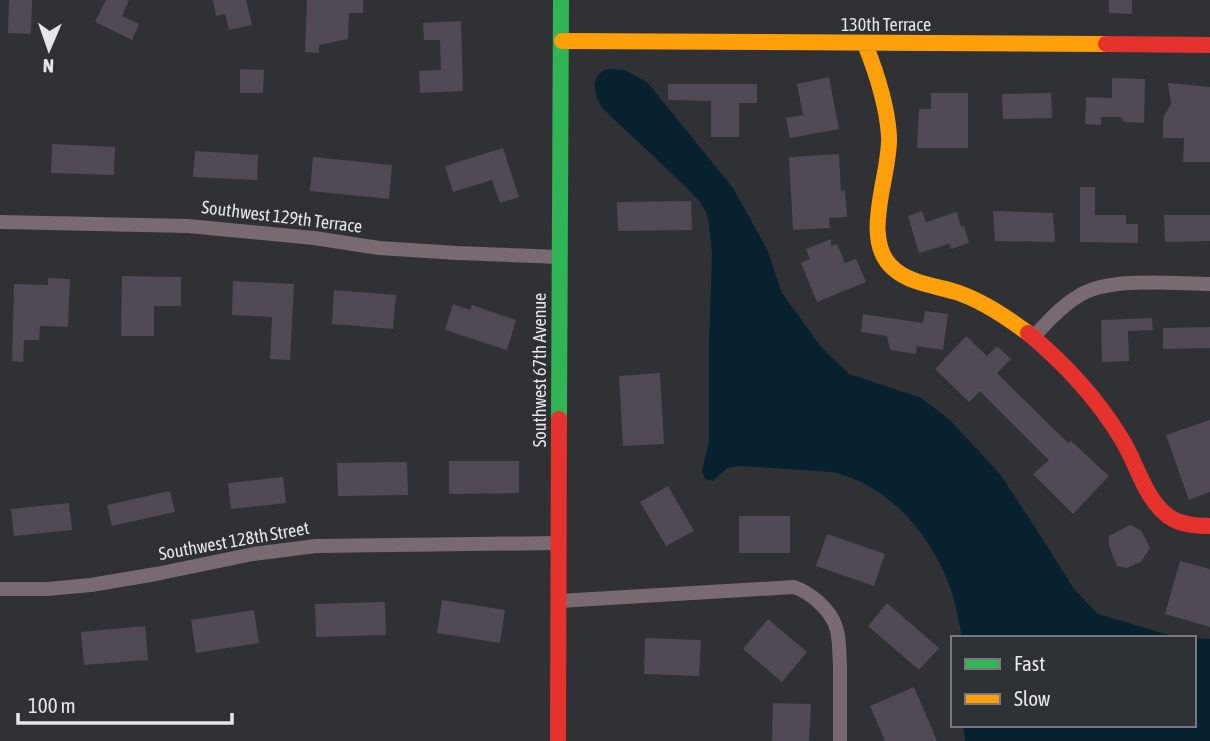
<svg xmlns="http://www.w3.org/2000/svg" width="1210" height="741" font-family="'Asap Condensed',sans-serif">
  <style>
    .water { fill: #07212f }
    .building { fill: #514956 }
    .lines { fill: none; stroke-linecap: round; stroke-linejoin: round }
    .street { stroke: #796970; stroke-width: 14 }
    .fast { stroke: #30b455; stroke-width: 16 }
    .slow { stroke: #ff9f0a; stroke-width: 16 }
    .jam { stroke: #e5322d; stroke-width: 16 }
    .labels { text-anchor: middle; stroke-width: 6; stroke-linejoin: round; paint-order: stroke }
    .street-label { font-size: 18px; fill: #e4e6e9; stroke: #2e3135 }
  </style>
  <rect width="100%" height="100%" fill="#2f3134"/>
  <path class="water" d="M607,69L625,70L648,83L733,188L767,249L782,293L821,347L849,374L921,398L950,420L1000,474L1042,538L1074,589L1098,614L1172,636L1192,638H962C959,622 956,605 951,590C933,537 889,484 832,472L740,466L727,468L713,481L705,479L702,471L709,441V347L712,254L709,225L707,214L700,202L685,186L602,108C594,94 589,77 607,69Z
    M1194,638L1210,639V741H965L963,725H1194Z"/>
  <path class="building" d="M9,0H32L31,34L8,33Z
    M106,0H129L122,16L139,24L132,40L95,22Z
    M213,0H246L252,25L229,30L225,14L216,16Z
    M307,0H363V13H349L348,39L319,45V53L305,52Z
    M1109,0H1132V14L1109,13Z
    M461,21L463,91L420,93L419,71L441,70L440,40H424L423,23Z
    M240,69L264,70L263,93H240Z
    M829,77L839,129L790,138L786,118L803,115L797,84Z
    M1112,78L1145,79L1144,123L1124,122L1121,117H1101V125L1085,124L1086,97L1112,98Z
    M1168,83L1210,87V162H1183L1184,138H1163V118L1171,104Z
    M668,84H757V103H739V137H711V101L668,100Z
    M931,93H968V148H917L919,109H931Z
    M1051,93L1052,118L1003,119L1002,94Z
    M52,144L115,147L114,175L51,173Z
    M503,148L519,197L500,203L492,180L453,192L445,166Z
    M195,151L258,155L257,180L193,177Z
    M839,154L841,191L845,190L847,217L829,218L830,228L793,230L789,157Z
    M313,157L392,165L389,199L310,191Z
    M1080,187H1095V215H1126V224H1138V243L1080,242Z
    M691,201L692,230L618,231L617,202Z
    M922,211L926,222L957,212L961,227L964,226L969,243L951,249L949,244L919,253L908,216Z
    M993,211L1053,213L1055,242L995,241Z
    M1164,215H1210V241L1165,242Z
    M831,239V246L837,244L845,263L856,259L866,282L817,302L801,263L810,259L806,249Z
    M122,276L181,277V306H154V336H121Z
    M48,278L70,279L68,327L40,326L39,340H24L23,362L12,361L14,284L48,285Z
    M233,281L294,284L290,360L270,359L272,317L232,315Z
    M334,290L396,295L393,329L332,324Z
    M453,304L470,310L472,305L516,320L507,350L445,330Z
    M925,311L948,314L943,350L917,346L916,354L890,350L887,336L861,332L863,314L923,323Z
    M1152,318L1153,330L1128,331L1129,361L1102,362L1101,320Z
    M1210,327V348L1163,349V328Z
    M966,336L987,356L997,346L1011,359L997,373L1068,443L1071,441L1109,476L1073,514L1033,474L1049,460L980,391L969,402L935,369Z
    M660,373L664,444L623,446L619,376Z
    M1210,420V492L1189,500L1166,435Z
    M449,461H519V493L449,494Z
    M407,462L408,495L338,496L337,463Z
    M283,477L286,503L231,509L228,483Z
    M668,486L694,531L666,546L640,502Z
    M170,491L175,512L112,526L107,505Z
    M69,503L72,530L14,536L11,509Z
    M739,516H790V553H739Z
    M1130,525L1141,530L1150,548L1141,562L1127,568L1117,566L1109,546V536Z
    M827,534L885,554L874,586L816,566Z
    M1180,561L1210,569V627L1165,614Z
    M442,600L505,610L500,643L437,633Z
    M385,602L386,635L316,637L315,604Z
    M887,603L939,648L919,670L868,626Z
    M254,610L259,643L196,653L191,620Z
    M768,619L807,652L782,682L743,649Z
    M145,626L148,660L84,665L81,632Z
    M645,638L701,640L699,676L644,674Z
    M914,687L937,741H885L870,706Z
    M773,703L811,704L809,741H772Z"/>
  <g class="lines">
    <path class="street" d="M0,222L188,226L314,238L379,248L457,253L560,257
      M1033,337C1047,323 1060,307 1077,297C1107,276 1173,284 1210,284
      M0,589H47L91,585L156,574L253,554L316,546L559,543
      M559,601L794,587C811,593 830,609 836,627C840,639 839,653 840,665C840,690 840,716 840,741"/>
    <path class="fast" d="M559,419L561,0"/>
    <path class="slow" d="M562,41L1106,44
      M865,44C877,74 887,104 889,136C891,175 859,240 894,269C911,284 938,286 959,293C984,302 1006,317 1028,333"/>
    <path class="jam" d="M1106,44L1210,45
      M1028,333C1064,363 1096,397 1121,438C1137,463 1144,498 1168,516C1180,525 1196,526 1210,526
      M558,741L559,419"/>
  </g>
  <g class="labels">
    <g class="street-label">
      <text x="886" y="31">130th Terrace</text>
      <text transform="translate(282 217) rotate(7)" y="6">Southwest 129th Terrace</text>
      <text transform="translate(540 370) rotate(-90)" y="6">Southwest 67th Avenue</text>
      <text transform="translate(234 541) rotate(-10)" y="6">Southwest 128th Street</text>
    </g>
  </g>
  <rect x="951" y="636" width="245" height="91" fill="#2e3135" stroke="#77797d" stroke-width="2"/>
  <rect x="965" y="659" width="35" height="10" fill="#30b455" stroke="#77797d" stroke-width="2"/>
  <text x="1014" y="671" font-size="21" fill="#e4e6e9">Fast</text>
  <rect x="965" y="694" width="35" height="10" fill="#ff9f0a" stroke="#77797d" stroke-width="2"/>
  <text x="1014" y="706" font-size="21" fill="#e4e6e9">Slow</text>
  <g transform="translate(49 49) rotate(182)" stroke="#2e3135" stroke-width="5" paint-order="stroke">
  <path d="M0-5L12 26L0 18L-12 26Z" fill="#e4e6e9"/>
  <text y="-10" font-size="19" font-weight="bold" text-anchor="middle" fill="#e4e6e9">N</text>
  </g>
  <path d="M18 713v10h214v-10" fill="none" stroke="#e4e6e9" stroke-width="3.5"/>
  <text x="28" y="713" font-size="21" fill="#e4e6e9" stroke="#2e3135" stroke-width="5" paint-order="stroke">100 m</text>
</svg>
